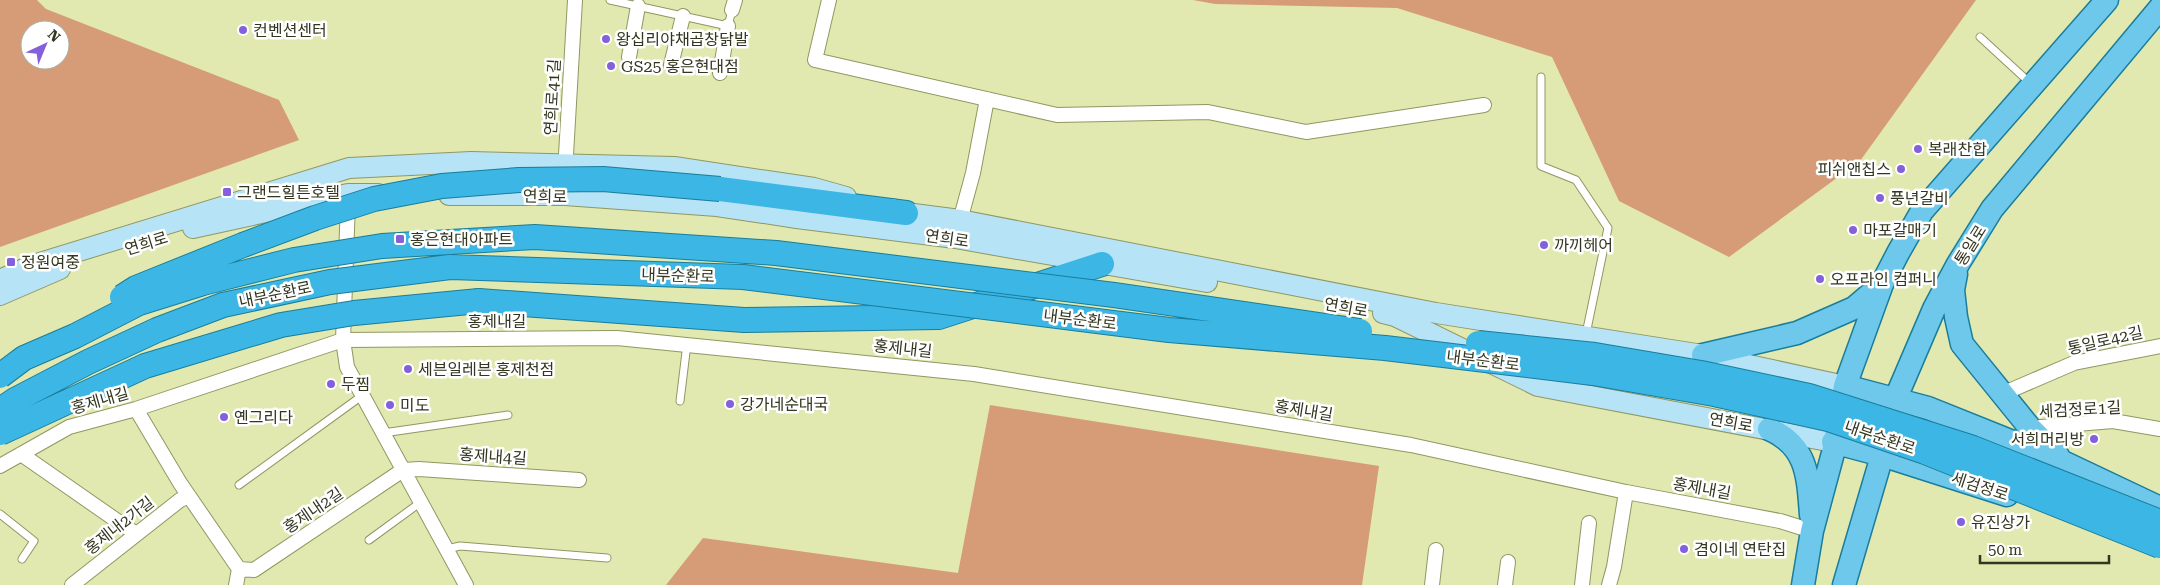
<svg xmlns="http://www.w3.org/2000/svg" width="2160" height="585" font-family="'Roboto Serif','Noto Sans KR',serif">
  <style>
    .forest { fill: #d59c77; fill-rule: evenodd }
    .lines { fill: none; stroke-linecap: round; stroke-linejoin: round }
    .service-casing { stroke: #919761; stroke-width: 9 }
    .minor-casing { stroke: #919761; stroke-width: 16 }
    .secondary-casing { stroke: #919761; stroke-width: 22 }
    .primary-casing { stroke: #1a7d9b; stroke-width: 25 }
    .trunk-casing { stroke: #1a7d9b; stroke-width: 26 }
    .service { stroke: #fff; stroke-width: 7 }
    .minor { stroke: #fff; stroke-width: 14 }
    .secondary { stroke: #b6e3f5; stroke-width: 20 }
    .primary { stroke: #6dc8eb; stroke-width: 22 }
    .trunk { stroke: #3cb6e4; stroke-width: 24 }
    .trunk-bridge-casing { stroke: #1a7d9b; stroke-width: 26; stroke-linecap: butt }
    .trunk-bridge { stroke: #3cb6e4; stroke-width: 24 }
    .poi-dot { fill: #8460da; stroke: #fff; stroke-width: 2 }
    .labels { text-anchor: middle; stroke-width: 5; stroke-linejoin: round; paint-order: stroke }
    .poi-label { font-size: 16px; fill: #33361f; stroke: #fff; text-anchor: start }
    .street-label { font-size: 16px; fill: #33361f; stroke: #fff }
  </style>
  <rect width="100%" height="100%" fill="#e1e9b0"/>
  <path class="forest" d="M0,0H37L46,9L279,100L299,140L0,247ZM30,30H60V60H30Z
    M1193,0H1976L1860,161L1729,257L1619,201L1552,57L1397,8L1215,4Z
    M990,405L1379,466L1362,585H666L703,538L958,573Z"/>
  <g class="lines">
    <g class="service-casing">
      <path id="service" d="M610,0L728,26L732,10
        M1980,37L2029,82
        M1541,77V166L1576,180L1608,228L1586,334
        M680,401L687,344
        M383,433L508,415
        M239,485L363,395
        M0,514L34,541L22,559
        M369,540L421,502
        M447,549L460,546L607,558"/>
    </g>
    <g class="minor-casing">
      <path id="minor" d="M829,0L815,60L1057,115L1208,112L1306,132L1484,105
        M732,10L735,0
        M629,57L638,6
        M671,65L683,16
        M720,73L728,26
        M565,172L575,0
        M348,202L343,340L347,367L466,585
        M958,228L973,173L987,99
        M2002,394L2074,363L2160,346
        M136,409L180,483L239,569L236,585
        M2030,428L2113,421L2160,429
        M21,454L136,534
        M0,466L69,427L136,409L343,340L617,338L974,374L1411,445L1626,492L1780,521L1812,531
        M239,569L254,570L403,470L419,469L579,480
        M72,585L180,500L189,496
        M1432,585L1436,550
        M1505,585L1508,562
        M1582,585L1589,523
        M1609,585L1614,567L1626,492"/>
    </g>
    <g class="secondary-casing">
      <path id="secondary" d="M449,195H565L717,206L797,218L955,238L1207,282
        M891,209L906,213L960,220L1436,313L1703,355L1845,386
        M193,228L348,194H378
        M0,280L30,266L349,168L471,162L674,167L814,188L846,197
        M0,295L60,269
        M1383,313L1395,316L1538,386L1833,442"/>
    </g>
    <g class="primary-casing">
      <path id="primary" d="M1956,274L1953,290L1956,317L1962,344L2030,428L2058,456
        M1703,355L1797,333L1854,308L1881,285
        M1845,386L1928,408L2065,463L2160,508
        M1769,429C1808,446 1808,477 1811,515
        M1833,442L1882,455L2007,495
        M1803,585L1812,531L1833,453L1845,386L1882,284L1898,253L1922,211L2107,0
        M1844,585L1879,466L1895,400L1934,309L1958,264L1992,209L2160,8"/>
    </g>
    <g class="trunk-casing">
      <path id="trunk" d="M720,189L906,213
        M479,301L744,320L939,317L1102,264"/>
    </g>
    <use href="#service" class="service"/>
    <use href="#minor" class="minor"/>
    <use href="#secondary" class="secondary"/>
    <use href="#primary" class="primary"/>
    <use href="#trunk" class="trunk"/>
    <g class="trunk-bridge-casing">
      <path id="trunk-bridge" d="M122,297L136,288L243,245L315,218L374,199L442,186L519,180L603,179L720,189
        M1478,343L1595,355L1701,373L1809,396L1973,448L2160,522
        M0,376L24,358L75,336L139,303L203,283L294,260L382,246L535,237L776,253L1114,295L1360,331
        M0,410L15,400L88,362L157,330L223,305L330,282L450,267L743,277L1169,330L1385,348L1593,373L1714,394L1828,419L1925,452L2160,546
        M0,433L145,366L281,325L354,313L479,301"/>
    </g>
    <use href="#trunk-bridge" class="trunk-bridge"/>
  </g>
  <g class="poi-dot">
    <circle cx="243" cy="30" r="5"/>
    <circle cx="606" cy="39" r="5"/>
    <circle cx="611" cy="66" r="5"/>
    <circle cx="1918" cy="149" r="5"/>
    <circle cx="1901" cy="169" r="5"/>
    <rect x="222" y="187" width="10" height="10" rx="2.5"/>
    <circle cx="1880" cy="198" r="5"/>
    <circle cx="1853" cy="230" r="5"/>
    <rect x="395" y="234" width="10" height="10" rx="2.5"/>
    <circle cx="1544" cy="245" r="5"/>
    <rect x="6" y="257" width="10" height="10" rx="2.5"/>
    <circle cx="1820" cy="279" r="5"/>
    <circle cx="408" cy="369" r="5"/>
    <circle cx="331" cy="384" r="5"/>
    <circle cx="730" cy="404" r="5"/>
    <circle cx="390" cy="405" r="5"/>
    <circle cx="224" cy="417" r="5"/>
    <circle cx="2094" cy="439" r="5"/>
    <circle cx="1961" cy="522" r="5"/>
    <circle cx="1684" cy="549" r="5"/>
  </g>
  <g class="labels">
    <g class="poi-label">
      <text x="253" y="36">컨벤션센터</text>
      <text x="616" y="45">왕십리야채곱창닭발</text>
      <text x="621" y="72">GS25 홍은현대점</text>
      <text x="1928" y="155">복래찬합</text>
      <text x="1891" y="175" text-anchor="end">피쉬앤칩스</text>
      <text x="237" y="198">그랜드힐튼호텔</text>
      <text x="1890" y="204">풍년갈비</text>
      <text x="1863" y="236">마포갈매기</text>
      <text x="410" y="245">홍은현대아파트</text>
      <text x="1554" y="251">까끼헤어</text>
      <text x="21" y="268">정원여중</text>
      <text x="1830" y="285">오프라인 컴퍼니</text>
      <text x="418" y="375">세븐일레븐 홍제천점</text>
      <text x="341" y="390">두찜</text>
      <text x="740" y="410">강가네순대국</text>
      <text x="400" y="411">미도</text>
      <text x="234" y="423">옌그리다</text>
      <text x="2084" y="445" text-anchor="end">서희머리방</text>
      <text x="1971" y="528">유진상가</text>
      <text x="1694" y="555">겸이네 연탄집</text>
    </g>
    <g class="street-label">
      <text transform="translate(552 97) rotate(-87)" y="6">연희로41길</text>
      <text transform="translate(545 196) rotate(1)" y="6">연희로</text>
      <text transform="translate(947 238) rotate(8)" y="6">연희로</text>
      <text transform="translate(146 243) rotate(-17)" y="6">연희로</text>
      <text transform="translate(1970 245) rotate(-58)" y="6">통일로</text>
      <text transform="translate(678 275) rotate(2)" y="6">내부순환로</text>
      <text transform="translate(275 294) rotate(-12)" y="6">내부순환로</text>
      <text transform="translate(1346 307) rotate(10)" y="6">연희로</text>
      <text transform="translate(1080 319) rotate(7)" y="6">내부순환로</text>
      <text x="497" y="327">홍제내길</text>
      <text transform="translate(2105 340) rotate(-13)" y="6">통일로42길</text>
      <text transform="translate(903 348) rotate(6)" y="6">홍제내길</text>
      <text transform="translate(1483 360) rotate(7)" y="6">내부순환로</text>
      <text transform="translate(100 400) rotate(-16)" y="6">홍제내길</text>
      <text transform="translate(2080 409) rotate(-3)" y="6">세검정로1길</text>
      <text transform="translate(1304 410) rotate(9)" y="6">홍제내길</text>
      <text transform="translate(1731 422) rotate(10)" y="6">연희로</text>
      <text transform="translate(1880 437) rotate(19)" y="6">내부순환로</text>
      <text transform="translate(493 456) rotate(4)" y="6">홍제내4길</text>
      <text transform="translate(1980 486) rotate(18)" y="6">세검정로</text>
      <text transform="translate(1702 488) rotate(10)" y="6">홍제내길</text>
      <text transform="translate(313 510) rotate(-34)" y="6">홍제내2길</text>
      <text transform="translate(119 525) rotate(-38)" y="6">홍제내2가길</text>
    </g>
  </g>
  <g transform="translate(45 45) rotate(44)"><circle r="24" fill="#ffffff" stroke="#adafa5"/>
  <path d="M0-4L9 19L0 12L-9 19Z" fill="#8460da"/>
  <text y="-8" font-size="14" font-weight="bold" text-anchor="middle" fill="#33361f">N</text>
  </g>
  <path d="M1980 555v8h129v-8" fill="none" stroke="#33361f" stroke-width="2.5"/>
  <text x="1988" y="555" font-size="15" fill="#33361f" stroke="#ffffff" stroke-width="4" paint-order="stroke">50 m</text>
</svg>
